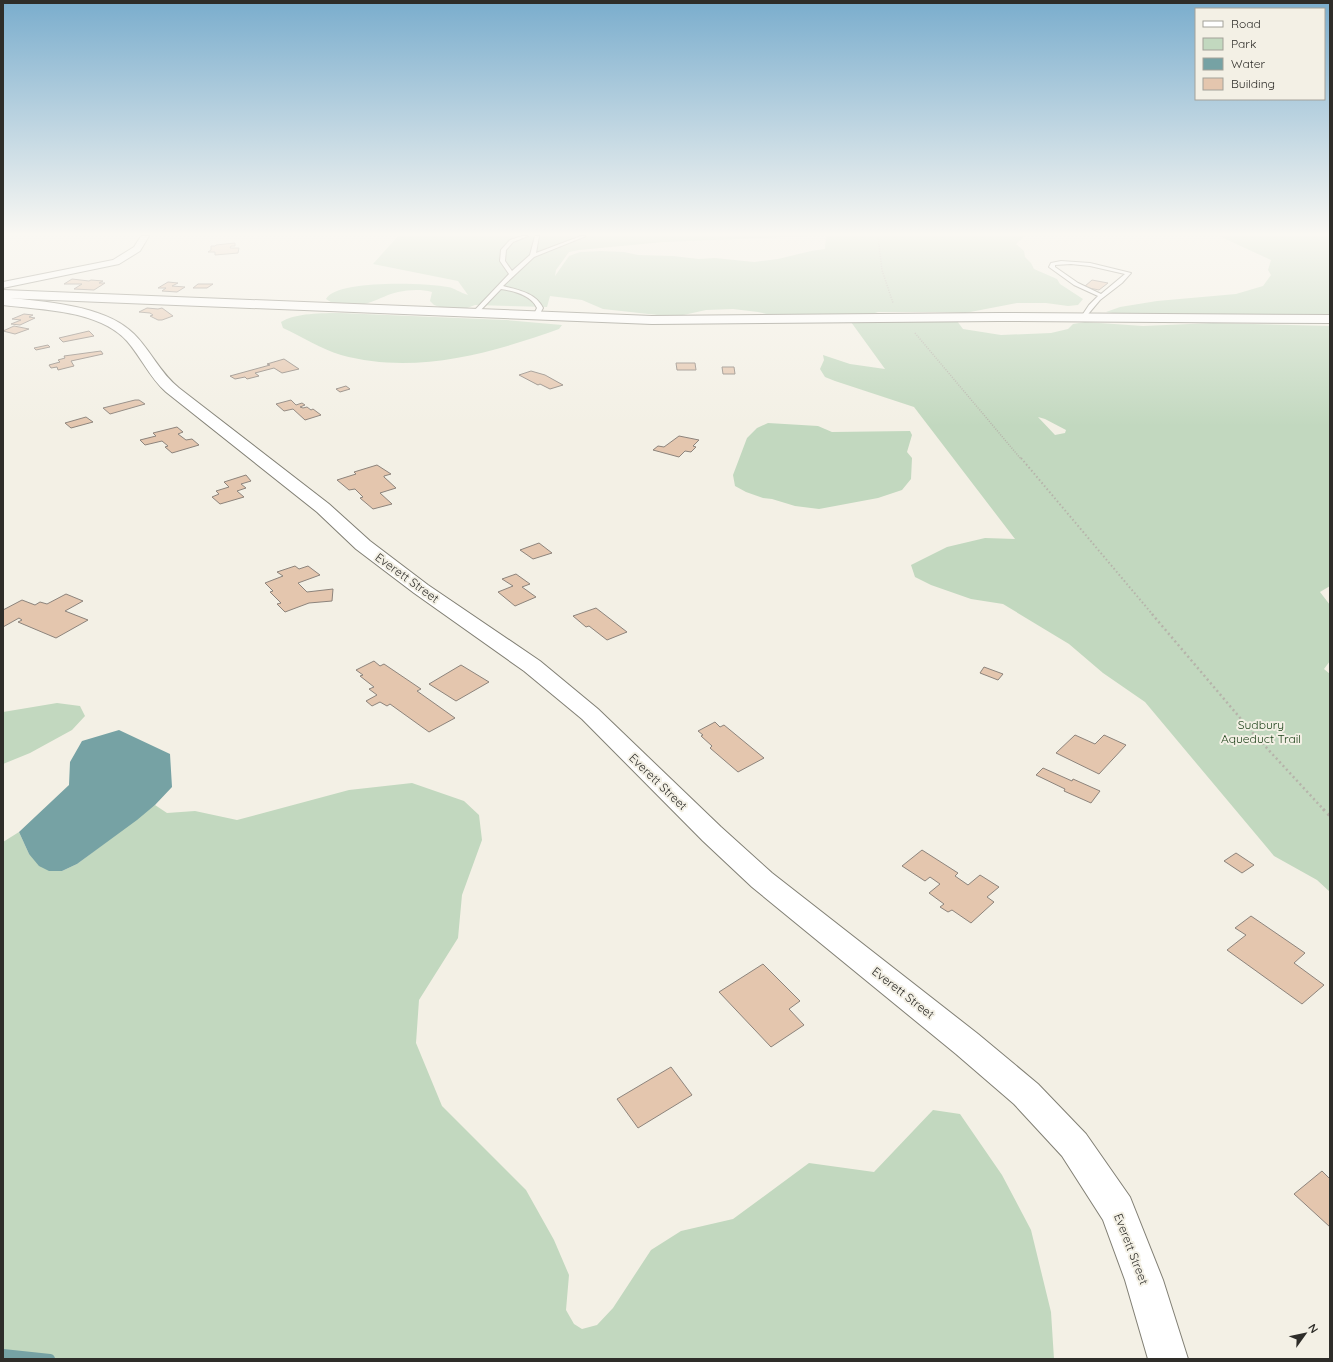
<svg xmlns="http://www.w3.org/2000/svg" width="1333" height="1362" font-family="Quicksand,sans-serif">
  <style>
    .green { fill: #c2d8bf; fill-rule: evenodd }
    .water { fill: #76a2a4 }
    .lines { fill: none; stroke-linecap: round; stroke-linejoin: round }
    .stream { stroke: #76a2a4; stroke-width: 10 }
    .building { fill: #e4c6ae; stroke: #8d847c }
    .service-casing { stroke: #817f74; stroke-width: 2 }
    .minor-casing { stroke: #817f74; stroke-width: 2 }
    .tertiary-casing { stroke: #817f74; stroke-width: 2 }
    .primary-casing { stroke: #817f74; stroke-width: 2 }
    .path-far3 { stroke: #b6b3aa; stroke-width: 1.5; stroke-dasharray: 1 1.5; stroke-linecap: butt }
    .path-far2 { stroke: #b6b3aa; stroke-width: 2; stroke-dasharray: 1.5 2.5; stroke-linecap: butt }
    .path-far1 { stroke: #b6b3aa; stroke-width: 2.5; stroke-dasharray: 2 3; stroke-linecap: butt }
    .path { stroke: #b6b3aa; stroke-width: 3; stroke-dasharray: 2.5 4; stroke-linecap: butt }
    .service { fill: #fff; fill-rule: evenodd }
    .minor { fill: #fff; fill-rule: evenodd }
    .tertiary { fill: #fff; fill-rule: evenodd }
    .primary { fill: #fff; fill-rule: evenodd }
    .labels { text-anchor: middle; stroke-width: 4; stroke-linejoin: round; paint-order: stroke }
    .street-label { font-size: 12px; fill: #2e2d29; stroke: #f3f0e5 }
    .park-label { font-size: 12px; fill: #1e421a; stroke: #f3f0e5 }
  </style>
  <rect width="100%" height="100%" fill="#f3f0e5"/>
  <path class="green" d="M398,236H811L664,242L579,250L569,252L556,270L555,276L569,256L580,252L601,251L624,252L638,255L673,256L699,259L715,258L754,262L778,259L811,251L825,249L826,236H1025L1016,244L1024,251L1025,257L1031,263L1034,269L1057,279L1060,284L1083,299L1078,305L1068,306L1046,303H1017L965,313L937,312H878L872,314L776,316L758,312L733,309L706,310L679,316H667L603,309L582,300L550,296L547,307L475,305L462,310L443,308L434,305L430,301L432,292C420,289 409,290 398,292C388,294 380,299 371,302C359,307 336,307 326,299C336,279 427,283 448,287C455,288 460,293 468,295L458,281L373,264Z
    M1219,236H1330V316L1120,314L1106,312L1120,307L1157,301L1236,294L1263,286L1271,275L1268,270L1271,260Z
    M340,313L506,320L562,325L559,329C489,354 414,375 341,355C321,349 303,337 283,328L281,322C295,313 323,313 340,313Z
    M957,321L963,329L1001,335L1051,333L1068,329L1073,324L1085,322L1143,326L1213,323L1330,326V586L1320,592L1330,605V661L1324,669L1330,674V892L1317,880L1274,856L1145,702L1103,673L1069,644L1003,604L971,599L931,585L915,577L911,565L947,547L985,538L1015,539L914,407L835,381L825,377L820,369L824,360L823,355L850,364L885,369L851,322ZM1038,417L1045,419L1066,430L1065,433L1055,435Z
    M768,423L818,426L832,432L910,431L912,435L907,452L912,458L911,479L902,490L878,498L819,509L795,506L772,499L763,498L746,492L735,486L733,475L747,438L757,428Z
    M57,703L80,706L85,716L72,730L30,753L3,764V712Z
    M412,783L464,801L479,815L482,840L462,895L458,938L419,1000L416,1043L442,1106L526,1190L554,1240L569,1275L566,1310L574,1324L582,1329L597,1325L613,1308L651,1250L681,1231L733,1219L809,1163L874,1172L933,1110L960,1114L1002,1175L1031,1230L1051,1312L1054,1359H3V842L19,832L29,854L62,871L77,864L155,805L167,813L195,811L237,820L349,790Z"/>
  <path class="water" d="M119,730L170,754L172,787L155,805L137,820L77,864L62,871H49L39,866L29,854L19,832L69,785L70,762L82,741Z"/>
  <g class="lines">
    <path class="stream" d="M3,1354L50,1359"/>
  </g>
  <path class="building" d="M235,243V246H231L230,248H239L238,253L215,255V252H208L211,250V246H215L216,245Z
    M72,279L89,281L91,280L103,281L99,283H105L94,290L74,289L82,284H64Z
    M1092,280L1108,283L1099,290L1084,287Z
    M168,282L178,283L172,286L185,287L177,292L162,291L166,288H158Z
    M198,284H213L207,288H193Z
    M147,308L158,309L162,308L173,316L162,320H158L150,316L153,315L150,313L139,312Z
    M24,314L33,315L29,317L35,318L20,325L11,324L21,320L12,319Z
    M14,326L29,329L15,334L3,331Z
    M89,331L94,336L63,342L59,338Z
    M48,345L50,347L36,350L34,348Z
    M101,351L103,354L71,361L74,366L58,370L57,367L51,368L49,365L60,362L58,360L65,358L64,356Z
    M284,359L299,369L282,373L274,368L255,373L259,376L247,379L245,377L235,379L230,376L270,365L267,364Z
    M676,363H695L696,370H677Z
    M722,367H734L735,374H723Z
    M531,371L545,375L563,385L550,389L540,384L538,385L519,375Z
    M346,386L350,389L340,392L336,389Z
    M135,400H139L145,404L110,414L103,408Z
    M291,400L296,405L302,403L305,405L300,407L303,408L307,407L311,410L313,409L321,415L305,420L293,409L284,411L276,404Z
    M86,417L93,422L71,428L65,423Z
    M177,427L183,432L178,434L186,440L192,439L199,445L172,453L165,447L168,446L162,441L145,445L140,440L156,436L153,433Z
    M679,436L699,440L693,446L696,447L691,452L685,451L679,457L653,450L658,446L664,447Z
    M377,465L391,474L384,476V477L396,488L380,493L392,504L373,509L360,498L363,497L355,489L349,490L337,480L356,474L354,472Z
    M246,475L251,481L241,484L246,488L237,491L244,497L220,504L212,497L219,494L216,491L229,487L224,482Z
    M539,543L552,553L533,559L520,550Z
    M295,566L299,569L308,566L320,575L298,583L307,592L333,589L332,601L309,603L285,612L277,604L281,603L270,592L273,591L265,583L283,576L277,572Z
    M516,574L530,584L522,587L536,597L515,606L498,592L513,586L502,579Z
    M66,594L83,601L65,611L88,620L56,638L18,622L22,620L19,618L3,627V610L22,600L35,605L40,602L47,604Z
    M596,608L627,632L607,640L589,626L586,627L573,616Z
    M374,661L380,666L384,664L421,689L417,691L455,718L429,732L390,704L387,706L380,702L372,706L366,701L377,695L369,689L374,687L360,676L363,675L356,670Z
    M461,665L489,682L456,701L429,684Z
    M984,667L1003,674L998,680L980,673Z
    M715,722L720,727L724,725L764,758L738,772L710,748L712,746L701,736L703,735L698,731Z
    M1075,735L1095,744L1104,735L1126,745L1099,774L1056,753Z
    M1043,768L1072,781L1073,779L1100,791L1091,803L1064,791L1065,789L1036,775Z
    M922,850L958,873L955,876L968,885L980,875L999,887L987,897L994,902L971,923L952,910L948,912L940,907L944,904L929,893L940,884L930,877L925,881L902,866Z
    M1236,853L1254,865L1242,873L1224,861Z
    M1251,916L1305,953L1294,963L1324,985L1302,1004L1227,950L1246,935L1235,928Z
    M763,964L800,1001L789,1009L804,1025L771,1047L719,992Z
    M671,1067L692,1095L638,1128L617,1099Z
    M1322,1171L1330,1179V1227L1294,1194Z"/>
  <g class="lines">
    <g class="service-casing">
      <path id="service" d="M522,236H528L513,242L506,250L505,261L512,271L530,255L535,236H539L536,253L581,236H586L534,257L503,286C518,290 536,293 543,308L538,317L533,316L537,308C531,295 514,291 501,289L476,315H472V313L509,274L500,261L501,250L510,240Z
        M1061,261L1090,263L1131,273L1122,283L1100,300L1084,319L1081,317L1089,305L1098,296L1074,285L1049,267L1051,263ZM1071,264L1090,266L1125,274L1101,294L1078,283L1055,267V265Z"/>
    </g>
    <g class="minor-casing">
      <path id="minor" d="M141,236H149L140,251L119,264L3,288V282L113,260L134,247Z"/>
    </g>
    <g class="tertiary-casing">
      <path id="tertiary" d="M3,297C43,302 104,304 134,334C151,351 160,373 179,388L329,504L370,541L428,585L540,661L598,709L721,827L772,873L978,1034L1038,1084L1086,1134L1130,1197L1163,1280L1188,1359H1148L1125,1280L1103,1220L1062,1156L1014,1104L956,1054L752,887L703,841L582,719L524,671L414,593L356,549L317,512L166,392C150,378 141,357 127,341C99,310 42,310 3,305Z"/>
    </g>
    <g class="primary-casing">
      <path id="primary" d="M3,290L652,316L998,313L1330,315V323L998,321L652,324L3,298Z"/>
    </g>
    <path class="path-far3" d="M878,236L882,270L893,303
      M915,333L1021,459"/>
    <path class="path-far2" d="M1021,458L1153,615"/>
    <path class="path-far1" d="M1152,614L1252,732L1324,810"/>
    <path class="path" d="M1323,809L1330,816"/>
    <use href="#service" class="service"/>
    <use href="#minor" class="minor"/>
    <use href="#tertiary" class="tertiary"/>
    <use href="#primary" class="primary"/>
  </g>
  <linearGradient id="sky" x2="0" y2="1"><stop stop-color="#7aadcd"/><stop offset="0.55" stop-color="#faf8f3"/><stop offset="1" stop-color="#faf8f3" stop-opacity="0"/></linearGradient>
  <rect width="1333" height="426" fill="url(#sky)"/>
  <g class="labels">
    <g class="street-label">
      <text transform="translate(407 578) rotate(36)" y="4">Everett Street</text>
      <text transform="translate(658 782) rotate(44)" y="4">Everett Street</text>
      <text transform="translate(903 993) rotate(38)" y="4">Everett Street</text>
      <text transform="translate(1131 1249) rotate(69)" y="4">Everett Street</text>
    </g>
    <g class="park-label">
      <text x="1261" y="729">Sudbury<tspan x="1261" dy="14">Aqueduct Trail</tspan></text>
    </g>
  </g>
  <rect width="1333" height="1362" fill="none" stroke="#2e2d29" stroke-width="8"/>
  <rect x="1195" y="8" width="130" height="92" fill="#f3f0e5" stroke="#a4a29a"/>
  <rect x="1203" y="21" width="20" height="6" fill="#ffffff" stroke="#a4a29a"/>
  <text x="1231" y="28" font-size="12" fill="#2e2d29">Road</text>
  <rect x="1203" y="38" width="20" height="12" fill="#c2d8bf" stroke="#a4a29a"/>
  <text x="1231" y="48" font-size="12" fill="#2e2d29">Park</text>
  <rect x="1203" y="58" width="20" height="12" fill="#76a2a4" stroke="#a4a29a"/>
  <text x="1231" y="68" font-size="12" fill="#2e2d29">Water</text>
  <rect x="1203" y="78" width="20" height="12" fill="#e4c6ae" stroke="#a4a29a"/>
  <text x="1231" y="88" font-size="12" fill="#2e2d29">Building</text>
  <g transform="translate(1305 1334) rotate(57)" stroke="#f3f0e5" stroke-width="3" paint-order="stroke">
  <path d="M0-3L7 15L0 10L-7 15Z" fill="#2e2d29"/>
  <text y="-6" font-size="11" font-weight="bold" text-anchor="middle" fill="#2e2d29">N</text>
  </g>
</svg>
